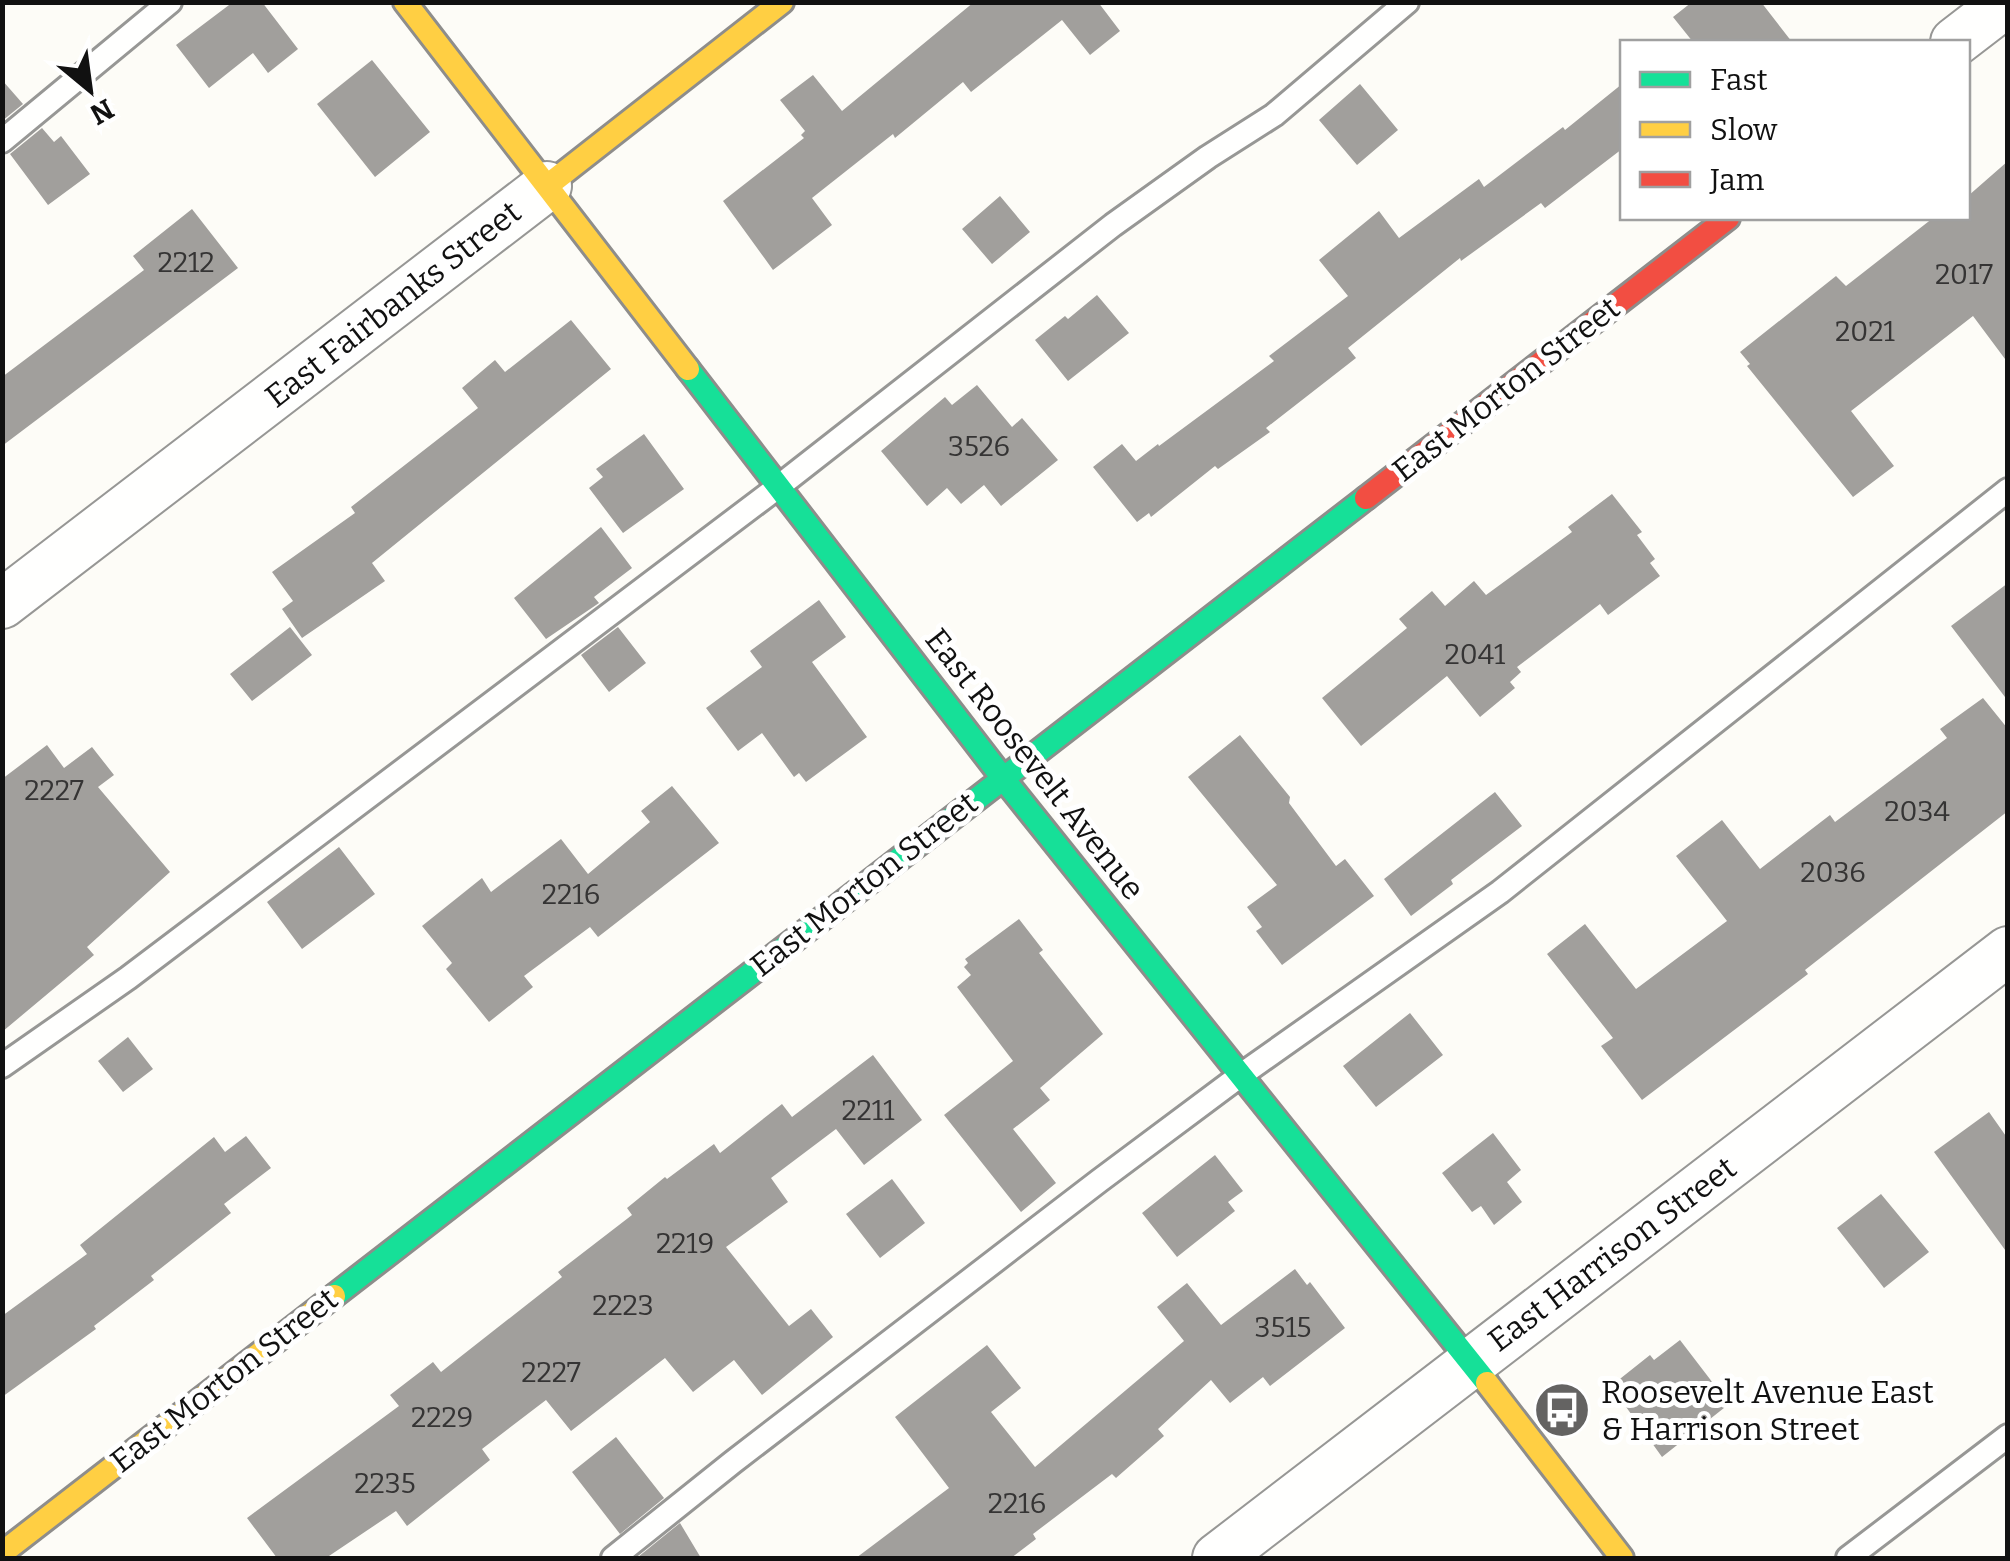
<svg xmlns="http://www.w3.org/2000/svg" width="2010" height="1561" font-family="Bitter,serif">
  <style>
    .building { fill: #a19f9c }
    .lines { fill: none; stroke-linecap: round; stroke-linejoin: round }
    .lane-casing { stroke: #979795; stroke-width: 28 }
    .street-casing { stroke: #979795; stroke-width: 52 }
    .fast-casing { stroke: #8e8d8b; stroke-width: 28 }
    .slow-casing { stroke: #8e8d8b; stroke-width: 28 }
    .jam-casing { stroke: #8e8d8b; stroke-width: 28 }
    .lane { stroke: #fffffe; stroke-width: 22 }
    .street { stroke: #fffffe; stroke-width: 48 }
    .fast { stroke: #16e098; stroke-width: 22 }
    .slow { stroke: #ffcf43; stroke-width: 22 }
    .jam { stroke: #f24e42; stroke-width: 22 }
    .labels { text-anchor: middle; stroke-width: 10; stroke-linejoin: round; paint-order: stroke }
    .number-label { font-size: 28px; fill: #353434 }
    .street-label { font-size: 32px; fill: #111; stroke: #fff }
    .poi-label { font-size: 32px; fill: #111; stroke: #fff; text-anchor: start }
  </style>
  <rect width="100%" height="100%" fill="#fdfcf7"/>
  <path class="building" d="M233,2H262L298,49L268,73L253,53L209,88L176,45Z
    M974,2H1098L1120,31L1090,55L1062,20L971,92L963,82L895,138L893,134L812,198L832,225L773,270L723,201L804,138L801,135L805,131L780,100L813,75L842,111Z
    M1692,2H1761L1792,42H1693L1673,17Z
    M372,60L430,132L375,177L317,104Z
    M2,80L23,104L2,121Z
    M1360,84L1398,130L1357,165L1319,120Z
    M1622,84V149L1545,208L1541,203L1461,261L1460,258L1348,348L1356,358L1266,428L1270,432L1218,469L1215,466L1151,517L1149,513L1137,522L1093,467L1122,444L1136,461L1158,444L1159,446L1274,361L1269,356L1348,296L1319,260L1379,211L1399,238L1479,179L1484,187L1563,127L1565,130Z
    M42,128L54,142L61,136L90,174L48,205L10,154Z
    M2008,161V363L1973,316L1851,411L1894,466L1853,497L1747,366L1750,364L1740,352L1836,276L1846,286L1933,218H1968V196Z
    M1000,196L1030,232L992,264L962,229Z
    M192,209L238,268L2,446V377L144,270L133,256Z
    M1097,295L1129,333L1068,381L1035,340L1065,316L1068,319Z
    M571,320L611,369L372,563L385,581L302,638L282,609L293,601L272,572L355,513L351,507L478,408L462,388L495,360L505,372Z
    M977,385L1012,427L1022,418L1058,460L1001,506L984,485L961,504L947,488L927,506L881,451L945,397L952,405Z
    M644,434L684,489L623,533L589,488L603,477L596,469Z
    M1612,494L1642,532L1637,535L1655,559L1650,563L1660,576L1608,615L1600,604L1517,667L1521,672L1510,682L1515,688L1480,717L1447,676L1361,746L1322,698L1407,628L1399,619L1432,591L1445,606L1474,581L1486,595L1572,532L1568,527Z
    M601,527L632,568L594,597L599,603L546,639L514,598Z
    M2008,583V701L1951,626Z
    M819,600L846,637L812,662L867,737L806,782L799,773L794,777L762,733L738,751L706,708L762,667L750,651Z
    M290,627L312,655L252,701L230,674Z
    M618,627L646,663L609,692L581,655Z
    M1983,698L2008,729V811L1805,970L1808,974L1642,1100L1601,1046L1613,1038L1547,954L1585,924L1636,989L1727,921L1676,856L1722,820L1760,869L1830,815L1835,822L1947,738L1940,729Z
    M1240,735L1290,797L1289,803L1336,866L1345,859L1374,896L1282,965L1256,931L1262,927L1247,907L1277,885L1188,777Z
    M47,745L64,768L92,747L114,775L98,787L170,872L87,947L94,955L2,1032V779Z
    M672,786L719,843L598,937L590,927L524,976L533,987L489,1022L446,969L452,963L422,926L482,878L491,892L561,839L588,874L650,822L641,811Z
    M1495,792L1522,826L1451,880L1453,884L1411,916L1384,879Z
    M339,847L375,894L302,949L267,902Z
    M1019,919L1043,950L1039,953L1103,1034L1040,1088L1050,1100L1013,1129L1056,1183L1021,1212L944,1115L1013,1061L957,987L971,975L964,967L968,963L965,959Z
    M1410,1013L1443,1055L1376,1107L1343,1066Z
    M128,1037L153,1069L123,1092L98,1061Z
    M873,1055L922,1120L864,1165L836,1129L771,1178L788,1202L726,1247L789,1326L811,1309L833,1337L762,1395L734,1360L693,1392L665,1358L571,1431L546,1400L482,1449L490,1460L407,1526L396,1511L326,1558H277L247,1518L399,1406L390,1395L433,1362L441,1372L562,1277L558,1272L632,1215L627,1208L665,1177L667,1179L714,1144L720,1153L782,1104L792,1117Z
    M1989,1112L2008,1139V1254L1934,1152Z
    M1493,1133L1521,1170L1507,1182L1522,1202L1494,1225L1481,1206L1472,1212L1442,1173Z
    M246,1136L271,1168L224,1204L231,1213L151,1276L154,1280L94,1326L96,1329L2,1397V1316L87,1254L80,1245L214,1137L225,1152Z
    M1215,1155L1243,1191L1228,1202L1235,1211L1177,1257L1142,1213Z
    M892,1179L925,1223L880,1258L846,1214Z
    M1881,1194L1929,1252L1884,1288L1837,1228Z
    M1295,1269L1307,1285L1310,1282L1345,1328L1270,1386L1263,1377L1230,1403L1211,1380L1158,1429L1164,1436L1116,1478L1112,1474L1033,1534L1036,1539L1011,1558H856L949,1488L895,1417L987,1345L1021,1388L991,1412L1035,1467L1184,1341L1157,1307L1187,1283L1221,1325Z
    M1680,1340L1729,1404L1662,1457L1611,1386L1650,1355L1654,1360Z
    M616,1437L664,1498L620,1534L572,1472Z
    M680,1523L701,1558H639L638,1557Z"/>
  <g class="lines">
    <g class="lane-casing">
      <path id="lane" d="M2,141L170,2
        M2,1066L128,978L778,487L1113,225L1208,157L1274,115L1407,2
        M613,1558L733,1462L1099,1181L1241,1075L1500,892L2008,490
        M1848,1558L2008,1436"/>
    </g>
    <g class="street-casing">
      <path id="street" d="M1955,42L2007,2
        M2,604L547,186
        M1217,1558L2008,951"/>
    </g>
    <g class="fast-casing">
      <path id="fast" d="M688,369L1002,777L1487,1383
        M334,1296L1366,498"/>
    </g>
    <g class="slow-casing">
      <path id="slow" d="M405,2L688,369
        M547,186L782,2
        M1487,1383L1622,1558
        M2,1553L334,1296"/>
    </g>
    <g class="jam-casing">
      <path id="jam" d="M1366,498L1728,218"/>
    </g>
    <use href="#lane" class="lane"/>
    <use href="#street" class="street"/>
    <use href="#fast" class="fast"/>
    <use href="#slow" class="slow"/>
    <use href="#jam" class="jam"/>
  </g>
  <defs>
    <g id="bus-disc" transform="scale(2.875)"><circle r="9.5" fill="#646362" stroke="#fff"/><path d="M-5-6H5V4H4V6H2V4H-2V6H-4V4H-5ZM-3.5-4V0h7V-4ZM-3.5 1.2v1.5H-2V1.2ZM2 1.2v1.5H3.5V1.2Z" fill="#fff"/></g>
  </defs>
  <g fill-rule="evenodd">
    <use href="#bus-disc" x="1562" y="1410"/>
  </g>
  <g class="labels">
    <g class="number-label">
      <text x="186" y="272">2212</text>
      <text x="1964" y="284">2017</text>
      <text x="1865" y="341">2021</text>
      <text x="979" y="456">3526</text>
      <text x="1475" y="664">2041</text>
      <text x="54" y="800">2227</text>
      <text x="1917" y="821">2034</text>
      <text x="1833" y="882">2036</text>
      <text x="571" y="904">2216</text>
      <text x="868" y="1120">2211</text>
      <text x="685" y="1253">2219</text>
      <text x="623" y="1315">2223</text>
      <text x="1283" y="1337">3515</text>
      <text x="551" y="1382">2227</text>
      <text x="442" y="1427">2229</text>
      <text x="385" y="1493">2235</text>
      <text x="1017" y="1513">2216</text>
    </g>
    <g class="street-label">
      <text transform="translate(393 304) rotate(-38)" y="11">East Fairbanks Street</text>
      <text transform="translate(1506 389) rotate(-38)" y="11">East Morton Street</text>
      <text transform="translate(1035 764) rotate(52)" y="11">East Roosevelt Avenue</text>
      <text transform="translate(864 884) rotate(-38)" y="11">East Morton Street</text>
      <text transform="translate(1612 1254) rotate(-37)" y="11">East Harrison Street</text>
      <text transform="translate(224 1380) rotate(-38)" y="11">East Morton Street</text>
    </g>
    <g class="poi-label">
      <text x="1601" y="1403">Roosevelt Avenue East<tspan x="1601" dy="37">&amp; Harrison Street</tspan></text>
    </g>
  </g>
  <rect width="2010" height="1561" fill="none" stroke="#111111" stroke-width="10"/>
  <rect x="1620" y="40" width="350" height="180" fill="#ffffff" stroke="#a0a0a0" stroke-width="2.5"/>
  <rect x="1640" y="72" width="50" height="15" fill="#16e098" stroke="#a0a0a0" stroke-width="2.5"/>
  <text x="1710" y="90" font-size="30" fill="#111111">Fast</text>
  <rect x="1640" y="122" width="50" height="15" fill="#ffcf43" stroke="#a0a0a0" stroke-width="2.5"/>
  <text x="1710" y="140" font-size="30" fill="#111111">Slow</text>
  <rect x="1640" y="172" width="50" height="15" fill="#f24e42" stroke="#a0a0a0" stroke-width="2.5"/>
  <text x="1710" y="190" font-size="30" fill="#111111">Jam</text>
  <g transform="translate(90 90) rotate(151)" stroke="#ffffff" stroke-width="8" paint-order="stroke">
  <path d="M0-8L18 38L0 25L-18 38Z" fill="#111111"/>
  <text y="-15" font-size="28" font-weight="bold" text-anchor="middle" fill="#111111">N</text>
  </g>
</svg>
